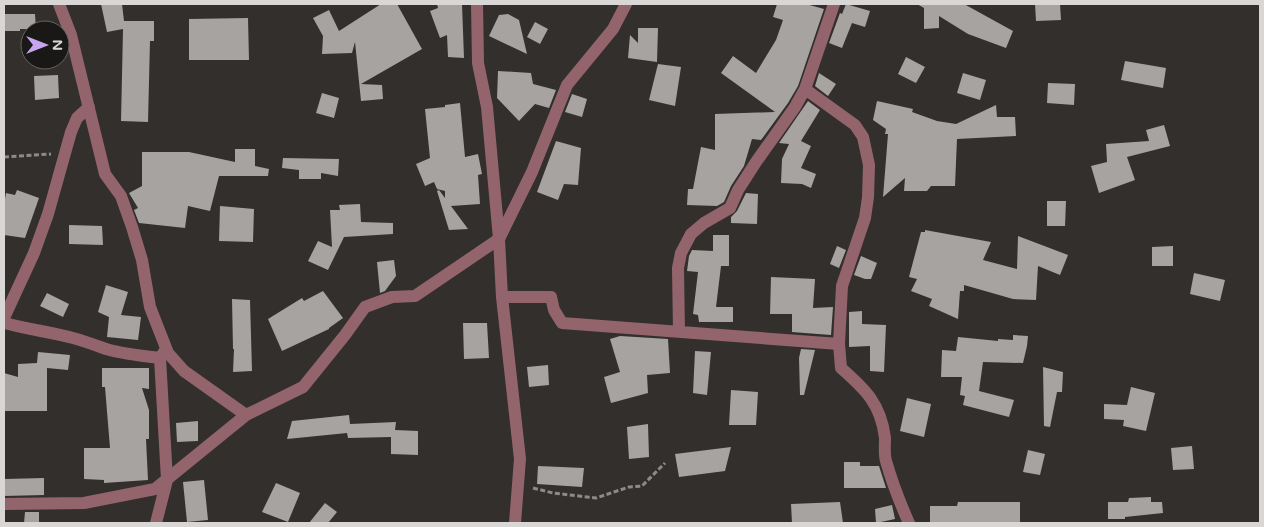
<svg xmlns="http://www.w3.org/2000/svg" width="1264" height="527" font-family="'Varela Round',sans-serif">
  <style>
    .building { fill: #a6a3a0 }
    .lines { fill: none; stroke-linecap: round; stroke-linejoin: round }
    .path { stroke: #8d8b89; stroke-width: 3; stroke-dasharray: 5 2.5; stroke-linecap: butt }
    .minor { stroke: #94646c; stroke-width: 12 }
  </style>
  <rect width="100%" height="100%" fill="#322f2d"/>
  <path class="building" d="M101,4H122L124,21H154V41H150L148,122L121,121L123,29L107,32Z
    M381,4H397L422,49L361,84L382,85L383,99L361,101L355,42L352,53L322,54L323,36L313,18L329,10L339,31Z
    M437,4H462L464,58L448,57L447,35L440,38L430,11L438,8Z
    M777,4H806L824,9L798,86L788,103L761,140L752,139L744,166L731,186L724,202L717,206L687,205L688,189H693L701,147L715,150V114L775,112L721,73L733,56L756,73L776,40L783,20L773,17Z
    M846,4L870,11L865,27L852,23L842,48L829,43L840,13L842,14Z
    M917,4H964L1013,31L1006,48L968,34L939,16V28L924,29V8Z
    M1035,4H1060L1061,20L1036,21Z
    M4,14H35L36,29H20V31H4Z
    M508,14L519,20L527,54L489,36L499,15Z
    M248,18L249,60H189V19Z
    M535,22L548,29L540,44L527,37Z
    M638,28H658L657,62L628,58L630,35L638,43Z
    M906,57L925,67L916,83L898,74Z
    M1125,61L1166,68L1163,88L1121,80Z
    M658,64L681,67L675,106L649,100Z
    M498,71L531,73L533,84L556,90L549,108L535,104L519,121L497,98Z
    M819,73L836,84L828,96L815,86Z
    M963,73L986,80L980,100L957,93Z
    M58,75L59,98L35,100L34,76Z
    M1048,83L1075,84L1074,105L1047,103Z
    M322,93L339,98L334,118L316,113Z
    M572,94L587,99L582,117L565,112Z
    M808,101L820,110L801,141L811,146L801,168L816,174L811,188L802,184L781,183L782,159L789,144L779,143Z
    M877,101L913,109L912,112L937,121L956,124L996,105L997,117H1015L1016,136L957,139L955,186H931L927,191H904L905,178L883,197L888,134H885L886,129L873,120Z
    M460,103L465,157L478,154L482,174L478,175L480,204L451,206L468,229L449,230L437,191L439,190L445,198V191L437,189L434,182L425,186L416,164L430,158L425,109L445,107V105Z
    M1164,125L1170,146L1127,157L1135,180L1099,193L1091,166L1107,162L1106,144L1149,141L1146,130Z
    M556,141L581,148L578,185L564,184L558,200L537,192Z
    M235,149H255V166L269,169L268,176H219L210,211L188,206L185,228L139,223L134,210L138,208L129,193L142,186V152H189L235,162Z
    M283,158L339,159L338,176L321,173V179H299V170L282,168Z
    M17,190L39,198L25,238L4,235V205L6,193L15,195Z
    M746,193L758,194L757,224L731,223V217L737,211Z
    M1047,201H1066L1065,226H1047Z
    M360,204L361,222L393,223V234L344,237L328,270L308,261L318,241L332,247L330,210H340L339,205Z
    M220,206L254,209L253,242L219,241Z
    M69,225L102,226L103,245L69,244Z
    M925,230L991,242L983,260L1017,269L1018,236L1068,255L1060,275L1038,266L1036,300L1013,299L964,285V291H960L958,319L929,306L932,299L911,291L917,279L909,277L921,232H925Z
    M713,235H729V266H721L716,307H733V322H699L698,315L693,314L698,272L687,271L689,256L692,250L713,251Z
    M837,246L846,250L839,268L830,264Z
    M1173,246V266H1152V247Z
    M861,256L877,263L871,279H865L854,275Z
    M394,260L396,276L385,291L380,293L377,262Z
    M1194,273L1225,280L1220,301L1190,294Z
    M771,277L815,279L813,308L833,307L831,335L792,332V314H770Z
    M106,285L128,292L121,315L141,317L138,340L107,337L109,317L98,312Z
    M323,291L343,318L329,328V329L282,351L268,319L302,298L304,301Z
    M47,293L69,304L63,317L40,306Z
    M232,299L250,300L252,371L233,372L234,349H233Z
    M862,311V324L886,325L884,372L870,371V346L849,347V312Z
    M463,323H487L489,358L464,359Z
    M1013,335L1028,336L1027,346L1023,363L983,362L979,391L1014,400L1009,417L963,405L965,396L960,395L962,377H941L942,350L956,351L958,337L998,341V339L1013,340Z
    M620,336L668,339L670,373L647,375L648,393L611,403L604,377L620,372L610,339Z
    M801,349L815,350L804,395H800L799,358Z
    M695,351L711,352L707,395L693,393Z
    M38,352L70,355L68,370L47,368V411H4V373L18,377V364L37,363Z
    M548,365L549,385L529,387L527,367Z
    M1043,367L1063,372L1062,392H1057L1050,427L1044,426Z
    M102,368H149V389L142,388L149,410V439H146L148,480L104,483V480L84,479V448H110L105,387H102Z
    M1131,387L1155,393L1146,431L1123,426L1124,420L1104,419V404L1127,405Z
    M731,390L758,392L756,425H729Z
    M907,398L931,404L924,437L900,431Z
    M349,415L350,424L396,422L395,430L418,431V455L391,454V437L348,438L347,433L287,439L292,421Z
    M198,421V441L177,442L176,423Z
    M648,424L649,457L629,459L627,427Z
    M1192,446L1194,469L1173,470L1171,448Z
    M731,447L725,471L679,477L675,454Z
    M1028,450L1045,454L1040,475L1023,472Z
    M844,462H860V466H879L886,488H844Z
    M538,466L584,468L582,487L537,484Z
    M44,478V495L4,496V479Z
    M204,480L208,520L187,522L183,482Z
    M276,483L300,493L288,522L262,512Z
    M1151,497V502H1162L1163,513L1125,517V519H1108V502H1128L1129,498Z
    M840,502L843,523H792L791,504Z
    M958,502H1020V523H930V506H957Z
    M325,503L337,512L328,523H309Z
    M892,505L895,519L876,523L875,509Z
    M25,512H39V523H24Z"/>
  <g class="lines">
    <path class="path" d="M4,157L51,154
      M533,488L553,493L596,498L629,487L642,486L665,463"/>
    <path class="minor" d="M59,4L71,35L105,174L121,196L132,227L142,260L150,307L168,353L184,371L246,415L303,387L345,335L365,307L392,297L415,296L499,239L532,172L567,85L613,29L626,4
      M477,4L478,63L487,107L499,239L502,297
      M805,89L855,125L863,137L869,165L868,197L865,218L842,286L839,344
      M4,318L34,253L48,214L71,132L77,118L89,107
      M4,323C27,329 50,332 73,338C84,341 95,345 106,349C123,354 142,356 160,358L166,349
      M679,332L678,268L681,253L691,234L704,223L730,208L738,190L756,162L795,107L805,89L834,4
      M4,504L84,503L155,489L246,415
      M156,523L167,480L160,358
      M515,523L520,459L502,297H551L554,310L562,323L839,344L841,368C865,389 881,404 885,438C885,446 884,454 886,461C892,482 900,503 909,523"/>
  </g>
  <rect width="1264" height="527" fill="none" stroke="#d8d7d5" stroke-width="10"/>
  <g transform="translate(45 45) rotate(90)"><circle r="24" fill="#191817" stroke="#656463"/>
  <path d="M0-4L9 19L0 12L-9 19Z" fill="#c7a6ef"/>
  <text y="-8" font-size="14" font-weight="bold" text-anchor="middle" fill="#d8d7d5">N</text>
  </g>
</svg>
